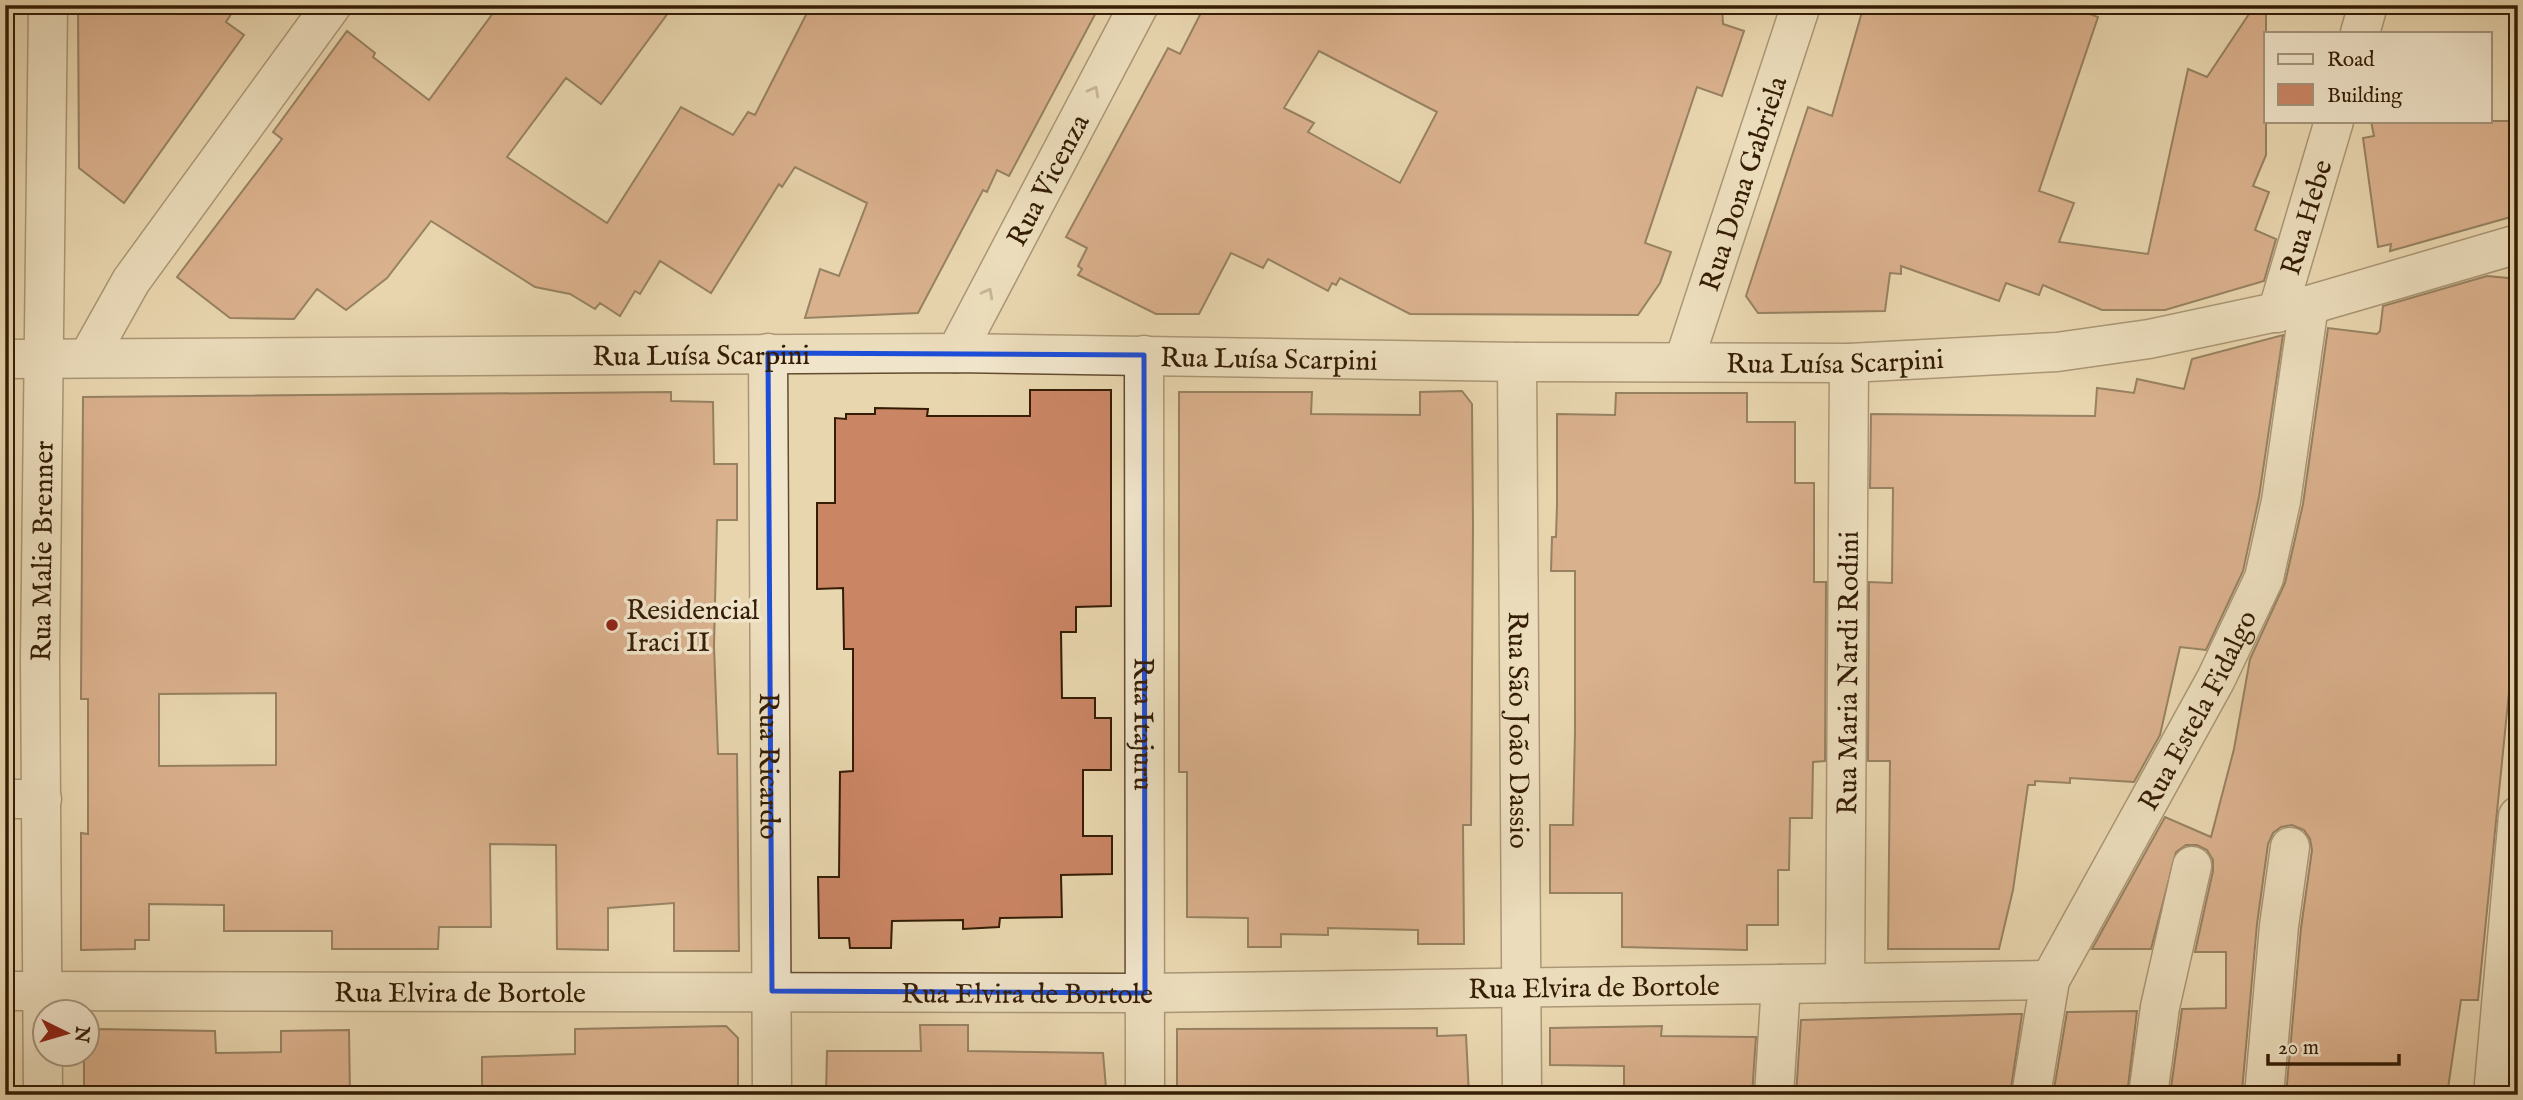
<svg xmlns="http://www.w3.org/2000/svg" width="2523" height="1100" font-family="'IM FELL English',serif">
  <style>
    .building { fill: #ca8564; stroke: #351d05; stroke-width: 2; fill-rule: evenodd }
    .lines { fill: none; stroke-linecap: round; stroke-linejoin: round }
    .minor-casing { stroke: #624b2f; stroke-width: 41 }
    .minor { stroke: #f0e4ca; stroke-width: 38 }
    .oneway { stroke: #9c8a71 }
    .marked { fill: none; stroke: #1d4ed8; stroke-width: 5; stroke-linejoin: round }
    .poi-dot { fill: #8f2418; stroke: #f0e4ca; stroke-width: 2.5 }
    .labels { text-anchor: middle; stroke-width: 7; stroke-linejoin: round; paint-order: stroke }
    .street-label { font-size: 28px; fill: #351d05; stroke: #f0e4ca }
    .poi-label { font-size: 28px; fill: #351d05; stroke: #f0e4ca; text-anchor: start }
  </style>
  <rect width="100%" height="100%" fill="#e8d6ae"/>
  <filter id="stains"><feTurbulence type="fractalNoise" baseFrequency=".00286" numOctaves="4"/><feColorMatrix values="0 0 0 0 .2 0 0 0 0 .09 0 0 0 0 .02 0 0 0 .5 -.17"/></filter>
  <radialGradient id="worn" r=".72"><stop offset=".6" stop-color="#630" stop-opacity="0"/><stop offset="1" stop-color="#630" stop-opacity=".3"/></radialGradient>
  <path class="building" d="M78,5H237L226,22L244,35L124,203L79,168Z
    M499,5H674L601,104L566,78L507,157L607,223L681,107L733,135L748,112L755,115L811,5H1100L1009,176L997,170L987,192L983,190L918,313L805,318L820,269L839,276L867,203L795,167L782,187L779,184L711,293L660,261L640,294L635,291L620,316L600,303L595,309L570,294L535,287L431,221L387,278L346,310L317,289L294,319L230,318L177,277L282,139L273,132L347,31L375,53L373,57L429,100Z
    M1205,5H1297L1310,12L1314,5H1722L1723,24L1744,31L1722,96L1697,87L1645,243L1671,252L1660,283L1638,315L1410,314L1340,278L1336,285L1332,283L1328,291L1268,259L1263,268L1231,253L1199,314H1156L1078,275L1082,269L1078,266L1087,248L1066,237L1168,48L1180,54ZM1319,51L1437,112L1400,183L1308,132L1314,123L1284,108Z
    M1864,5H2065L2098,17L2039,191L2074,203L2059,242L2148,254L2188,69L2207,77L2255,5H2266V155L2253,186L2269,192L2255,230L2276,239L2264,281L2165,310H2102L2043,285L2039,295L2006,283L1999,301L1901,266V274L1890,273L1885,311L1758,313L1746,296L1808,107L1832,116Z
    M2371,121H2518V215L2390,251L2391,244L2378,247L2363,138L2374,136Z
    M2487,276L2518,279V542L2511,623H2516L2478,1000H2461L2447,1095H2286L2301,928L2312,850L2310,839L2304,830L2292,825L2281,827L2273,833L2268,844L2257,924L2242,1091L2201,1087L2200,1095H2170L2182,1009L2226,1008V952H2195L2213,871V860L2207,850L2197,845H2186L2176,852L2151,949H2092L2165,817L2211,837L2234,749L2250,659L2285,583L2303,504L2328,328L2377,334L2380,331L2383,306Z
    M2283,335L2259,497L2243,571L2206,650L2180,647L2160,735L2134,782L2070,778V783L2035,781V785H2028L2013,890L1999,949H1888L1890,761H1868L1869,582L1892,583L1893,488H1870L1871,414L2095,416L2097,388L2134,393L2137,379L2184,389L2192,359Z
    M1030,390H1111V606L1076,607V632H1061L1062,698H1095V718H1111V770H1083V836H1112V874L1061,875L1062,917L1000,918L999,927L963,929V920L892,921L891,948H850L849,938H819L818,877H839L840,772L853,771V649H844L843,588L817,589V503H835V418L846,419V414H875V408L928,409L927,416H1030Z
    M1462,391L1472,404L1473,526L1471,825H1463L1464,944H1418V930L1328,928V935L1281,934V947H1248V918L1187,917V772H1179V392H1312L1311,414L1420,415V392Z
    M671,392V401L713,402L714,464H737V520H717L714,646L718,754H737L739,951H674V903L608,908V950L557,949L556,845L490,844L491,927H439L438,949H332V931H224V905L149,904V940H135V949L81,950V833L88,834V699H81L83,397ZM276,693V765L159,766V694Z
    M1616,393H1747V422H1795V483H1814V582H1826L1825,761L1813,762L1812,818H1790L1789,870H1778V925H1747V950L1622,947V893H1550V825H1573L1575,732V571H1551L1552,537H1556L1557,504V414L1615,415Z
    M2137,1011L2127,1095H2053L2067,1012Z
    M2014,1014H2022L2010,1095H1796L1801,1020Z
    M920,1025H968V1051L1103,1053L1106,1088L1100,1089V1095H826L827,1051H921Z
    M726,1026L738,1038V1095H482V1057L575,1054V1029Z
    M1662,1026L1661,1036L1756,1037L1752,1095H1624V1066L1550,1065V1028Z
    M1437,1028V1036L1466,1035L1469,1095H1177V1029Z
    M97,1029L215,1031L216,1053L281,1052V1031L349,1030L350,1095H84V1054H88V1041Z"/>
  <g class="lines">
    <g class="minor-casing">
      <g id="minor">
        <path d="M2360,33L2368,5"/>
        <path id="s1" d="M2277,313L2334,121"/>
        <path id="s2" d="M768,353L772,1095"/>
        <path id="s3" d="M956,353L1139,5"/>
        <path id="s4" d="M1144,355L1145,1095"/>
        <path d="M89,356L131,281L332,5"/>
        <path id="s5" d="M5,359L956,353L1517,362L1849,363L2057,352L2149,339L2309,305L2518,244"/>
        <path id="s6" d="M1684,361L1801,5"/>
        <path id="s7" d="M1517,362L1522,1095"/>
        <path d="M5,799H42"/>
        <path id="s8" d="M1845,983L1849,363"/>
        <path id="s9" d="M5,991L1145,993L2050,980"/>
        <path id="s10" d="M43,1095L40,658L48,5"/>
        <path d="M1774,1095L1781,984"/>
        <path id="s11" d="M2031,1095L2050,980L2216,679L2264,578L2281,501L2309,305"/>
        <path d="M2148,1095L2160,1007L2192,866"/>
        <path d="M2264,1095L2279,926L2290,847"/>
        <path d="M2493,1095L2518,816"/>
      </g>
    </g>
    <use href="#minor" class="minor"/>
  </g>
  <defs><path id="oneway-chevron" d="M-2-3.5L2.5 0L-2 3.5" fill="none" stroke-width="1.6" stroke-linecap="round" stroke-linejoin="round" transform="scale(1.75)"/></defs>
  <g class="oneway">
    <use href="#oneway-chevron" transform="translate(1094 91) rotate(-62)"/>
    <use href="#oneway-chevron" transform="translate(988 293) rotate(-62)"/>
  </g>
  <path d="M0 0H2523V1100H0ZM768,353L1144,355L1145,993L772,991Z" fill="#e8d6ae" fill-opacity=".55" fill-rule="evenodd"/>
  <path class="marked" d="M768,353L1144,355L1145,993L772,991Z"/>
  <circle class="poi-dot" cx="612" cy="625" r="7"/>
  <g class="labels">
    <g class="street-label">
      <text dy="10" stroke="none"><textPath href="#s3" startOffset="196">Rua Vicenza</textPath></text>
      <text dy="10" stroke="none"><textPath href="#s6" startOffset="187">Rua Dona Gabriela</textPath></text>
      <text dy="10" stroke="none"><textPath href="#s1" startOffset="100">Rua Hebe</textPath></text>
      <text dy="10" stroke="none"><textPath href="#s5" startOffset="696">Rua Luísa Scarpini</textPath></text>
      <text dy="10" stroke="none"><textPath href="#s5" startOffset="1264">Rua Luísa Scarpini</textPath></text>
      <text dy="10" stroke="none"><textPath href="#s5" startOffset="1830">Rua Luísa Scarpini</textPath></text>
      <text dy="10" stroke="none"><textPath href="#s10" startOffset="544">Rua Malie Brenner</textPath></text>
      <text dy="10" stroke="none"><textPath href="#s8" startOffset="310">Rua Maria Nardi Rodini</textPath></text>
      <text dy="10" stroke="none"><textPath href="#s11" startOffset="424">Rua Estela Fidalgo</textPath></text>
      <text dy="10" stroke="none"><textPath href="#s4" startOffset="369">Rua Itajuru</textPath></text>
      <text dy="10" stroke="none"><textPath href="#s7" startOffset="368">Rua São João Dassio</textPath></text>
      <text dy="10" stroke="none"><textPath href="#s2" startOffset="413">Rua Ricardo</textPath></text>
      <text dy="10" stroke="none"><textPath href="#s9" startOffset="1589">Rua Elvira de Bortole</textPath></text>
      <text dy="10" stroke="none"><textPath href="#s9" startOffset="455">Rua Elvira de Bortole</textPath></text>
      <text dy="10" stroke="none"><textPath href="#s9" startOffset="1022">Rua Elvira de Bortole</textPath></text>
    </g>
    <g class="poi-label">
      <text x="626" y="619">Residencial<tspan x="626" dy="32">Iraci II</tspan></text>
    </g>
  </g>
  <rect width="2523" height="1100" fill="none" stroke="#e8d6ae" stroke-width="28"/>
  <rect x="7" y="7" width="2509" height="1086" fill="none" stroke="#351d05" stroke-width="3.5"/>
  <rect x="14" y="14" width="2495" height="1072" fill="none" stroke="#351d05" stroke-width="2"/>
  <rect x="2264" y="32" width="228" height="91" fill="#f0e4ca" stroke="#a5947b" stroke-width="2"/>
  <rect x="2278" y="54" width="35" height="10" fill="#f0e4ca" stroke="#a5947b" stroke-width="2"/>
  <text x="2327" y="66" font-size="21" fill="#351d05">Road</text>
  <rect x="2278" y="84" width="35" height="21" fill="#ca8564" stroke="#a5947b" stroke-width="2"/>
  <text x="2327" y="102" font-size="21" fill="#351d05">Building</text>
  <g transform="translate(66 1033) rotate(95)"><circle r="33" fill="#f0e4ca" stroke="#a5947b" stroke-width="2"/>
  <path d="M0-5L12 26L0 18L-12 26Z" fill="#8f2418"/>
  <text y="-10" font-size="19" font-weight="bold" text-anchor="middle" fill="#351d05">N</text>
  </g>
  <path d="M2268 1054v10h131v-10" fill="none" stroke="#351d05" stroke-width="3.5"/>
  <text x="2278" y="1054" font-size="21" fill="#351d05" stroke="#f0e4ca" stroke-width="5" paint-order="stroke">20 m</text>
  <rect width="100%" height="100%" filter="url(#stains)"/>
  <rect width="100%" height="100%" fill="url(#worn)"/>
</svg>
